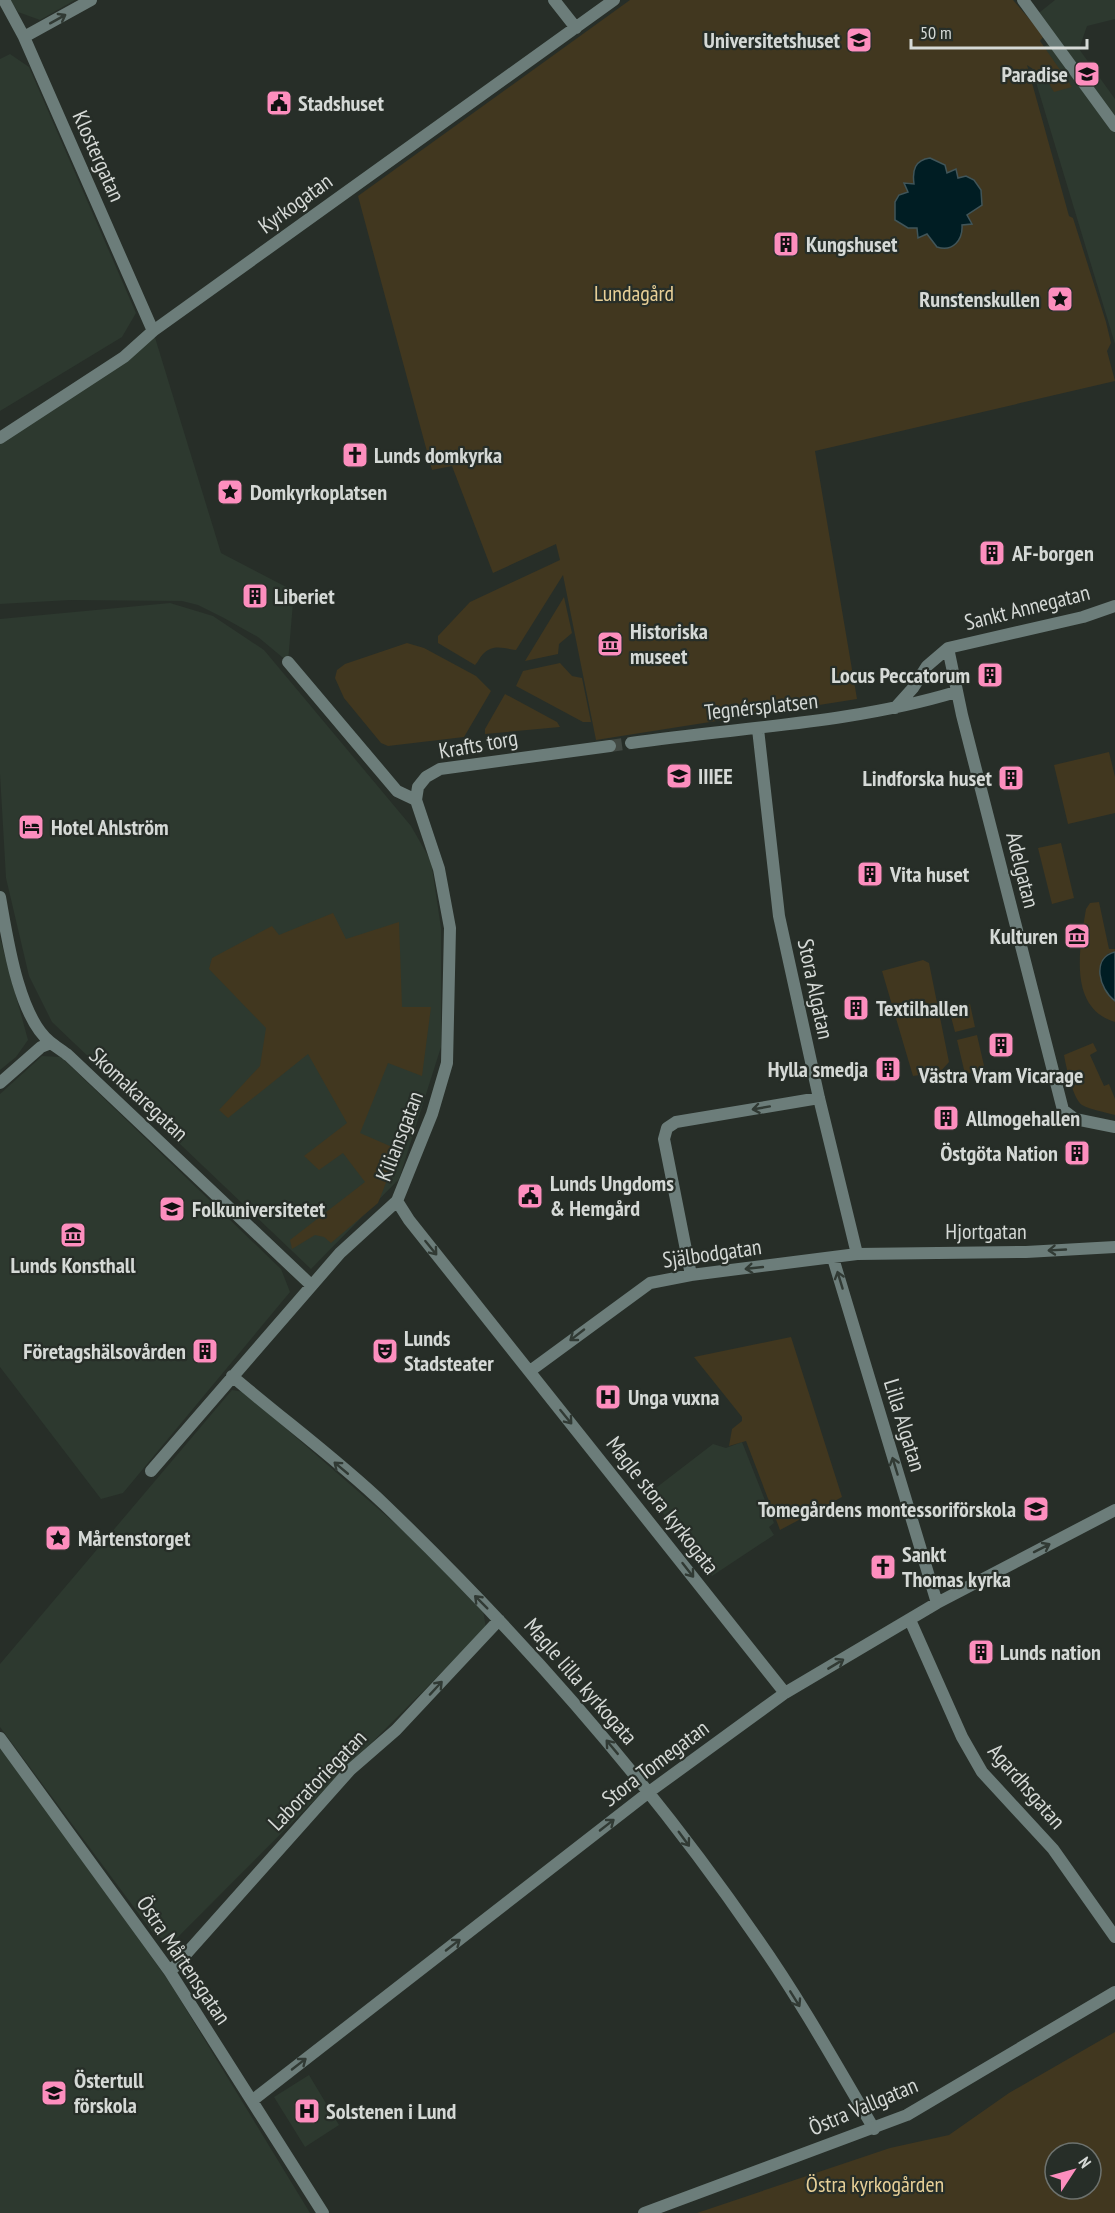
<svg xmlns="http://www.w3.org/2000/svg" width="1115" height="2213" font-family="'PT Sans Narrow',sans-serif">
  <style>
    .built { fill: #2d392f }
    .green { fill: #41371f; fill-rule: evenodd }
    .water { fill: #001d23; stroke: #405559; stroke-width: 1.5 }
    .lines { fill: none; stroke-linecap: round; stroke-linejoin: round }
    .minor-tunnel { stroke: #414842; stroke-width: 12; stroke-dasharray: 12 6; stroke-linecap: butt }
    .minor { stroke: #6c7d7a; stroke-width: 12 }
    .tertiary { stroke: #6c7d7a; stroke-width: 12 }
    .oneway { stroke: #313a34 }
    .labels { text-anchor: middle; stroke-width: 4.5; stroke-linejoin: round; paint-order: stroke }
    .poi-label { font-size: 22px; font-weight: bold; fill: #d5d9d6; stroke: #272e28; text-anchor: start }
    .street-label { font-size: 22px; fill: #d5d9d6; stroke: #272e28 }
    .park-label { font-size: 22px; fill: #e7cf97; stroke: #272e28 }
  </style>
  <rect width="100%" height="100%" fill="#272e28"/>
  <path class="built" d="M10,0H75L40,20L18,12Z
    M1055,0H1115V19L1087,26L1079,49L1115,99V344L1029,59L1053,40L1035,16Z
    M10,54L29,67L136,313L122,337L0,411V59Z
    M153,331L221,553L294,591L288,662L258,637L224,618L198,605L182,601L70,600L0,604V438Z
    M170,603L213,616L264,650L411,826L431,861L441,928V1047L399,1179L311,1269L52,1022L29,976L6,878L0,774V619Z
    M0,938L28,1040L16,1057L0,1070Z
    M42,1056L61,1057L281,1269L290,1292L123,1493L101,1499L0,1367V1094Z
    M232,1390L244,1392L437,1560L483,1610L486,1628L171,1944L153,1933L0,1727V1664Z
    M742,1442L774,1523L769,1527L774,1535L712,1576L648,1494L713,1444L726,1448Z
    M0,1744L170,1983L310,2213H0Z
    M309,2075L339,2125L305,2147L274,2097Z"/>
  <path class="green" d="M630,0H1013L1044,36L1040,41L1072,87L1054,92L1045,77L1027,65L1069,216L1073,218L1106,322L1111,343L1107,351L1115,381L815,451L857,699L596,740L563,575L516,650C505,649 494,643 483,654C480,657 478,662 475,665L438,643V636L470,602L560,560L556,544L493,573L452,466L432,470L358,196Z
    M564,597L572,633L559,644L558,654L525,661Z
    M407,643L424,648L476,676L491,691L464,737L388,746L381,743L344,698L335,678L337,670L345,664Z
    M560,663L572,676L582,678L591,722H583L516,686L523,671Z
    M505,694L557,722L560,727L485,734V729Z
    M1109,752L1115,777V813L1068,824L1054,765Z
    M1061,843L1074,898L1052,904L1038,848Z
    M1099,902L1109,949H1115V952L1107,954L1111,998L1115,1001V1022C1067,1008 1080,946 1086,909L1090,903Z
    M333,913L346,939L399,922L402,1007H431L422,1076L388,1063L360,1133L399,1150L378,1203L331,1243L324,1237L315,1235L292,1249L290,1240L365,1182L343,1153L319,1170L304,1156L347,1123L308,1054L228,1118L219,1110L260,1066L266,1028L209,969L212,958L272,926L279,935Z
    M923,960L929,963L949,1062L940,1072L913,1076L882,971Z
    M970,1004L975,1027L955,1032L949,1009Z
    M977,1035L985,1070L965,1074L957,1040Z
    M1093,1043L1097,1051L1090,1055L1104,1086L1109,1084L1115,1099V1115C1105,1112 1091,1110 1082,1105C1073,1099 1066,1066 1064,1055Z
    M791,1337L842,1497L780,1530L746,1441L729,1446L732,1429L742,1421V1417L694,1357Z
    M1115,2032V2213H697L890,2148L949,2135L1009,2093ZM1055,2153H1091V2189H1055Z"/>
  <path class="water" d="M930,158L945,165L947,173L956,169L958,178L966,176L974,180L981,190L982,205L967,215L972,224L962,225C963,240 953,252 937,247L927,234L918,238L917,228H908L895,220V202L899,195L908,192L904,183L914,184C912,170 915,160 930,158Z
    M1115,952V1001C1099,989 1091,958 1115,952Z"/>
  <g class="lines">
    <path class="minor-tunnel" d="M610,746L631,743"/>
    <path class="minor" d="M4,0L24,37L153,331
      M554,0L576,28
      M1023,0L1115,126
      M24,37L91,0
      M0,438L124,357L153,331L614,0
      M948,648L962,715L1063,1110L1075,1119L1115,1127
      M288,662L397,791L416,800
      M895,708L913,688L927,666L948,648L1083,617L1115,606
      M758,729L779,916L819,1098L857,1254
      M631,743C740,727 850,724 956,692
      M0,897C7,936 18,1016 50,1042C56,1047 63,1051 69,1056L311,1285
      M0,1083L41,1047L51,1043
      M397,1201L409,1220L785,1693
      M833,1258L937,1603
      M691,1275L664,1139L667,1128L676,1122L819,1098
      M530,1371L650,1283L691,1275L857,1254L1026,1252L1115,1247
      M232,1376C282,1419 337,1459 385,1505C522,1637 648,1780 756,1937C799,1998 836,2064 874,2129
      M151,1471L340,1253L397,1201L432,1114L447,1063L450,928L439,869L416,800L418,787L426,777L440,769L610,746
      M910,1620L962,1737L982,1772L1053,1849L1115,1937
      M0,1738L170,1972L323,2213
      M170,1972L350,1770L396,1730L499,1620
      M253,2100L649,1792L785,1693L937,1603L1115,1510"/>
    <path class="tertiary" d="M644,2213L907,2115L1115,1992"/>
  </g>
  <defs><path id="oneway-shaft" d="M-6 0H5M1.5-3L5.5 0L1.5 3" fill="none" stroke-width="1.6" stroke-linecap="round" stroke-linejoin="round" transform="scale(1.5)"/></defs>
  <g class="oneway">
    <use href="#oneway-shaft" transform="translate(58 19) rotate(-29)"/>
    <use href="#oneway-shaft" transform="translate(761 1108) rotate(170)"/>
    <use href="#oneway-shaft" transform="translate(431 1248) rotate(51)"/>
    <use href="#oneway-shaft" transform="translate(1057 1250) rotate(177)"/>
    <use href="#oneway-shaft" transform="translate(754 1268) rotate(174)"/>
    <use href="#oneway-shaft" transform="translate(840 1280) rotate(-107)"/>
    <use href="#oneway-shaft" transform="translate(577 1335) rotate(142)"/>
    <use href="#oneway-shaft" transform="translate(566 1417) rotate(51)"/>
    <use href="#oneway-shaft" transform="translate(895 1466) rotate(-107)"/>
    <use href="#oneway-shaft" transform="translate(341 1468) rotate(-140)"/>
    <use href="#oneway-shaft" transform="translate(1042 1548) rotate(-27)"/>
    <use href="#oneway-shaft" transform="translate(688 1570) rotate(52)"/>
    <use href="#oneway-shaft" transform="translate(481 1602) rotate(-135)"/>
    <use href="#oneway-shaft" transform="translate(836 1664) rotate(-31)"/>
    <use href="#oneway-shaft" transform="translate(436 1688) rotate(-47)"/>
    <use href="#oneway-shaft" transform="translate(612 1747) rotate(-130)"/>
    <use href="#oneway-shaft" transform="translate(607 1825) rotate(-38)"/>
    <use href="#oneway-shaft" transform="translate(684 1839) rotate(54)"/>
    <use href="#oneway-shaft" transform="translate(453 1945) rotate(-38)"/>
    <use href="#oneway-shaft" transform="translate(795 1999) rotate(58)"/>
    <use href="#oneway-shaft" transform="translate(299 2064) rotate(-38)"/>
  </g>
  <defs>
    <g id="university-square" transform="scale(1.35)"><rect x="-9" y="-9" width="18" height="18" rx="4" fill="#fd8ebe" stroke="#272e28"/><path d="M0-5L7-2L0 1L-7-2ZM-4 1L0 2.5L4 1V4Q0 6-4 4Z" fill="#111"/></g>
    <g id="civic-square" transform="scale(1.35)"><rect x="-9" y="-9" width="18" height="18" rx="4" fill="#fd8ebe" stroke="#272e28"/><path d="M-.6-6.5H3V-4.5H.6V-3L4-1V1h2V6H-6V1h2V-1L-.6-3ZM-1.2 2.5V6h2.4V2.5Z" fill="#111"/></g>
    <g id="building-square" transform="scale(1.35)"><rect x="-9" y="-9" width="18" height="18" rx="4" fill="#fd8ebe" stroke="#272e28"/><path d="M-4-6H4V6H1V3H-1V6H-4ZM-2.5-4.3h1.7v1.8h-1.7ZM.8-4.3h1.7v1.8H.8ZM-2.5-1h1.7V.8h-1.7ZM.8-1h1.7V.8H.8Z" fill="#111"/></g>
    <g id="sight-square" transform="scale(1.35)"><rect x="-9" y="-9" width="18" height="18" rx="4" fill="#fd8ebe" stroke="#272e28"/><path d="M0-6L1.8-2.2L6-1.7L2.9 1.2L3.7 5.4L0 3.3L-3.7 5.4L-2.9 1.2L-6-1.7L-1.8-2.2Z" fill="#111"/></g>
    <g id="church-square" transform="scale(1.35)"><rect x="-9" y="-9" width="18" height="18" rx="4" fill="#fd8ebe" stroke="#272e28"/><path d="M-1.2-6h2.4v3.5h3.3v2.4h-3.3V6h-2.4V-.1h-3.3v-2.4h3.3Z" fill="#111"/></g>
    <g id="museum-square" transform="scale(1.35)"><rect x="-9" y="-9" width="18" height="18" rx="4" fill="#fd8ebe" stroke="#272e28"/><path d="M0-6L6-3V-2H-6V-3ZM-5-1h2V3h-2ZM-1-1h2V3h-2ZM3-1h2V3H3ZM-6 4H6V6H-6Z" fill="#111"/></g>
    <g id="school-square" transform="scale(1.35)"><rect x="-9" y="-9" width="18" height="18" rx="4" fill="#fd8ebe" stroke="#272e28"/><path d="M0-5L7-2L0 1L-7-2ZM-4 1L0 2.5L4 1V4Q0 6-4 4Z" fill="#111"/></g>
    <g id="hotel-square" transform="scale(1.35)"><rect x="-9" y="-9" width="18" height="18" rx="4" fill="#fd8ebe" stroke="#272e28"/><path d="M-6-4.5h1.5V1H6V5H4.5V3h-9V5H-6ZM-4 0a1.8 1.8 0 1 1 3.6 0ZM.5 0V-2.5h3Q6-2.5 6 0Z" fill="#111"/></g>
    <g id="theatre-square" transform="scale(1.35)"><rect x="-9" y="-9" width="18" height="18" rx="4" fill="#fd8ebe" stroke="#272e28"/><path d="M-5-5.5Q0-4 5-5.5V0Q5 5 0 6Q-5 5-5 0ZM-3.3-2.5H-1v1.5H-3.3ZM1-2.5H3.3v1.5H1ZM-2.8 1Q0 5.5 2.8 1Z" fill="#111"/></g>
    <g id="hospital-square" transform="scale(1.35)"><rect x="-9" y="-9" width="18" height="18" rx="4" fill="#fd8ebe" stroke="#272e28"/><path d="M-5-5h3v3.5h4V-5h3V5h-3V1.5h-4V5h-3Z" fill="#111"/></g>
  </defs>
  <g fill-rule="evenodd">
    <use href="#university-square" x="859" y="40"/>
    <use href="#university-square" x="1087" y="74"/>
    <use href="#civic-square" x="279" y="103"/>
    <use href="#building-square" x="786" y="244"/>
    <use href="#sight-square" x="1060" y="299"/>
    <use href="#church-square" x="355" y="455"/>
    <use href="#sight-square" x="230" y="492"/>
    <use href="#building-square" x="992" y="553"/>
    <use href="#building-square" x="255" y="596"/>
    <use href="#museum-square" x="610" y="644"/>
    <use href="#building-square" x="990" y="675"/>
    <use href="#school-square" x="679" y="776"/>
    <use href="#building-square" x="1011" y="778"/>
    <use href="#hotel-square" x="31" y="827"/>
    <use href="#building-square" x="870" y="874"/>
    <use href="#museum-square" x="1077" y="936"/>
    <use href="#building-square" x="856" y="1008"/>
    <use href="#building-square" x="1001" y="1045"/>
    <use href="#building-square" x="888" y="1069"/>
    <use href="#building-square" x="946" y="1118"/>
    <use href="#building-square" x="1077" y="1153"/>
    <use href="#civic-square" x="530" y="1196"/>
    <use href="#university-square" x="172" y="1209"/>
    <use href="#museum-square" x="73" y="1235"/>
    <use href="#building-square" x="205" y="1351"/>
    <use href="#theatre-square" x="385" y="1351"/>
    <use href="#hospital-square" x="608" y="1397"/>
    <use href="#school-square" x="1036" y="1509"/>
    <use href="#sight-square" x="58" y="1538"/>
    <use href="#church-square" x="883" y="1567"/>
    <use href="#building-square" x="981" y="1652"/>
    <use href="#school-square" x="54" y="2093"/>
    <use href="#hospital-square" x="307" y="2111"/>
  </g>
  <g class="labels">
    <g class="poi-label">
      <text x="840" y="48" text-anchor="end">Universitetshuset</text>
      <text x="1068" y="82" text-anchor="end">Paradise</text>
      <text x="298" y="111">Stadshuset</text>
      <text x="806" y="252">Kungshuset</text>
      <text x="1040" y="307" text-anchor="end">Runstenskullen</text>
      <text x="374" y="463">Lunds domkyrka</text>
      <text x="250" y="500">Domkyrkoplatsen</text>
      <text x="1012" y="561">AF-borgen</text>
      <text x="274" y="604">Liberiet</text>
      <text x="630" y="639">Historiska<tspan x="630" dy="25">museet</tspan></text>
      <text x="970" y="683" text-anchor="end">Locus Peccatorum</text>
      <text x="698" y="784">IIIEE</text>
      <text x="992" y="786" text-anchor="end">Lindforska huset</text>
      <text x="51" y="835">Hotel Ahlström</text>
      <text x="890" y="882">Vita huset</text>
      <text x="1058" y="944" text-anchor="end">Kulturen</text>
      <text x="876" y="1016">Textilhallen</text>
      <text x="868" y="1077" text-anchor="end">Hylla smedja</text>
      <text x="1001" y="1083" text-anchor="middle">Västra Vram Vicarage</text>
      <text x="966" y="1126">Allmogehallen</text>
      <text x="1058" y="1161" text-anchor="end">Östgöta Nation</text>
      <text x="550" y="1191">Lunds Ungdoms<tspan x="550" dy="25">&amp; Hemgård</tspan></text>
      <text x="192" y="1217">Folkuniversitetet</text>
      <text x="73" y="1273" text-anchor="middle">Lunds Konsthall</text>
      <text x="404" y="1346">Lunds<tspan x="404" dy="25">Stadsteater</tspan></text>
      <text x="186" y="1359" text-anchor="end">Företagshälsovården</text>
      <text x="628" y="1405">Unga vuxna</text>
      <text x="1016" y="1517" text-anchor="end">Tomegårdens montessoriförskola</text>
      <text x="78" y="1546">Mårtenstorget</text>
      <text x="902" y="1562">Sankt<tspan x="902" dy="25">Thomas kyrka</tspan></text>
      <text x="1000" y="1660">Lunds nation</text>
      <text x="74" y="2088">Östertull<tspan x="74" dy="25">förskola</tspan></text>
      <text x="326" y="2119">Solstenen i Lund</text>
    </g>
    <g class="street-label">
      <text transform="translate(99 156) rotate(66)" y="8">Klostergatan</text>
      <text transform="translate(295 203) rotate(-36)" y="8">Kyrkogatan</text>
      <text transform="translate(1027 607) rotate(-14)" y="8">Sankt Annegatan</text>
      <text transform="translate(761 706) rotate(-6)" y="8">Tegnérsplatsen</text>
      <text transform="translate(478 744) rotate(-10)" y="8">Krafts torg</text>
      <text transform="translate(1023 870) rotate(76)" y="8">Adelgatan</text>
      <text transform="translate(816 989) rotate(78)" y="8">Stora Algatan</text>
      <text transform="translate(139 1094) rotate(43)" y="8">Skomakaregatan</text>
      <text transform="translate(399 1136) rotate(-69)" y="8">Kiliansgatan</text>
      <text x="986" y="1239">Hjortgatan</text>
      <text transform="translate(712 1253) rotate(-8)" y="8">Själbodgatan</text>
      <text transform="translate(905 1425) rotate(73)" y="8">Lilla Algatan</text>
      <text transform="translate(663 1505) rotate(52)" y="8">Magle stora kyrkogata</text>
      <text transform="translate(581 1681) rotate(49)" y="8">Magle lilla kyrkogata</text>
      <text transform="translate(655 1763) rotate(-37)" y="8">Stora Tomegatan</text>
      <text transform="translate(317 1780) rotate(-46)" y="8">Laboratoriegatan</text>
      <text transform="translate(1027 1786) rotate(49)" y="8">Agardhsgatan</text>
      <text transform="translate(184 1960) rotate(56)" y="8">Östra Mårtensgatan</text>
      <text transform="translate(863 2106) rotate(-23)" y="8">Östra Vallgatan</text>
    </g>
    <g class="park-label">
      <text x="634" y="301">Lundagård</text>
      <text x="875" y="2192">Östra kyrkogården</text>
    </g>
  </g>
  <g transform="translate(1073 2171) rotate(54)"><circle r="28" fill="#272e28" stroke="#6d726e" stroke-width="1.5"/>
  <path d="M0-4.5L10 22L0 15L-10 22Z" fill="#fd8ebe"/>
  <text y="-9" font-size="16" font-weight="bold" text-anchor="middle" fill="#d5d9d6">N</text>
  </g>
  <path d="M911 39v9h176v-9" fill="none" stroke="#d5d9d6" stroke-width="3"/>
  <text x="920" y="39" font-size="18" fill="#d5d9d6" stroke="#272e28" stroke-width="4.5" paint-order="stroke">50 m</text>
</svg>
